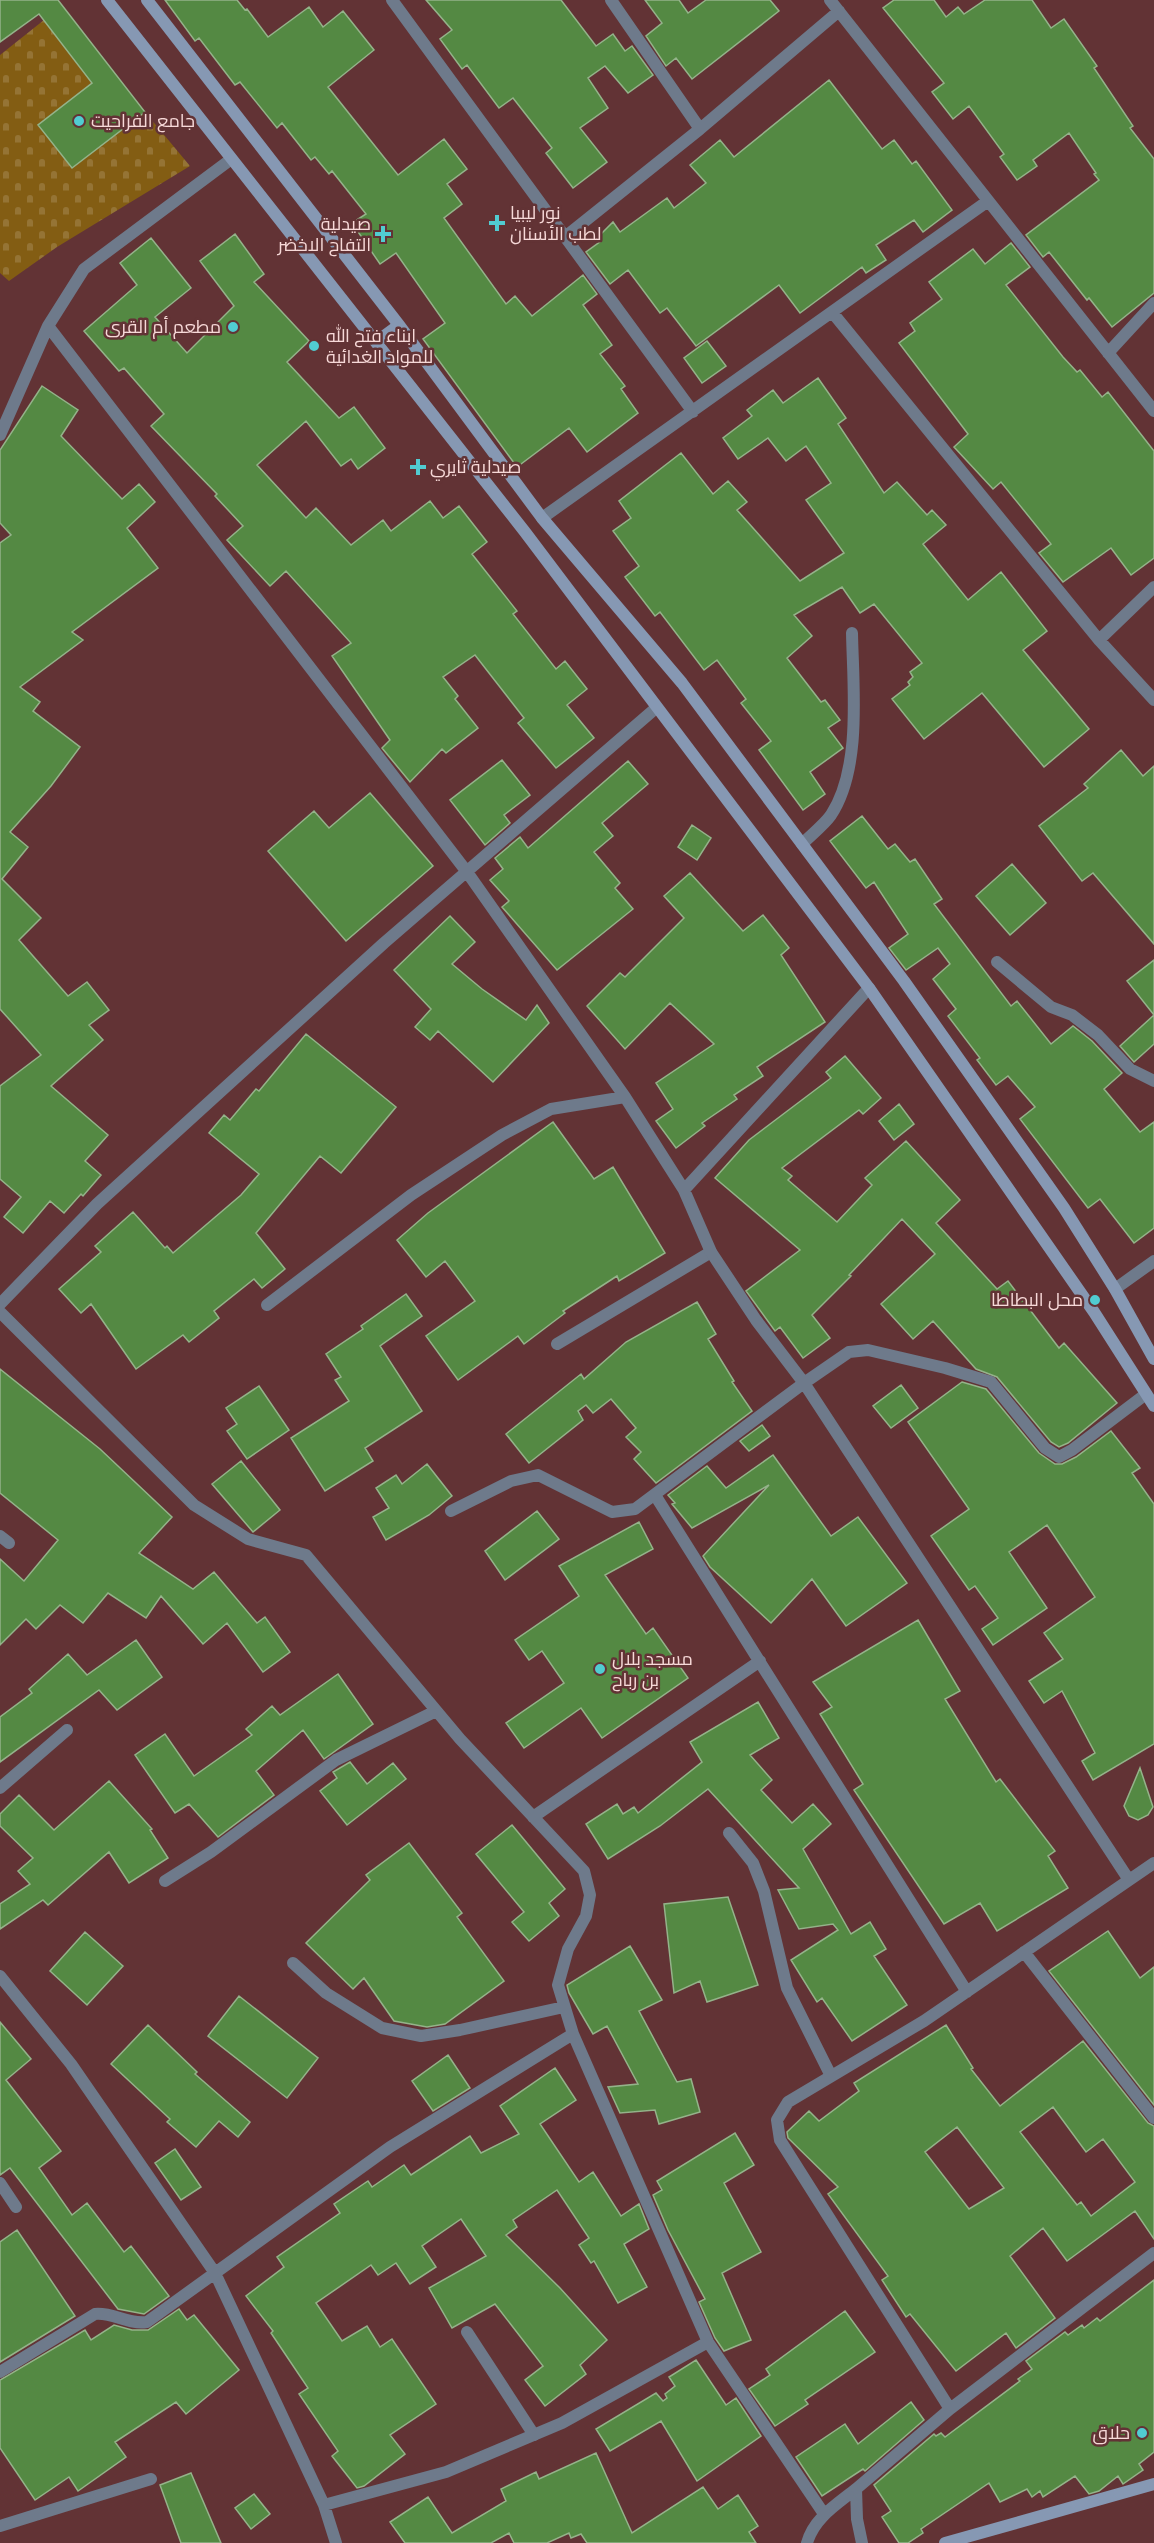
<svg xmlns="http://www.w3.org/2000/svg" width="1154" height="2543" font-family="'Public Sans',Cairo,sans-serif">
  <style>
    .cemetery { fill: url(#cemetery-stones) }
    .building { fill: #548943; stroke: #94b38a; stroke-width: 1.5; fill-rule: evenodd }
    .lines { fill: none; stroke-linecap: round; stroke-linejoin: round }
    .lane { stroke: #6e7a8b; stroke-width: 12 }
    .street { stroke: #6e7a8b; stroke-width: 12 }
    .secondary { stroke: #8698b3; stroke-width: 12 }
    .poi-dot { fill: #51ccd1; stroke: #623335; stroke-width: 2 }
    .labels { text-anchor: middle; stroke-width: 5; stroke-linejoin: round; paint-order: stroke }
    .poi-label { font-size: 18px; fill: #f7d9d8; stroke: #623335; text-anchor: start }
  </style>
  <defs>
    <pattern id="cemetery-stones" width="16" height="16" patternUnits="userSpaceOnUse" patternTransform="scale(1.5)"><rect width="16" height="16" fill="#835d13"/><path d="M2 7V4a2 2 0 0 1 4 0v3zM10 15v-3a2 2 0 0 1 4 0v3z" fill="#957435"/></pattern>
  </defs>
  <rect width="100%" height="100%" fill="#623335"/>
  <path class="cemetery" d="M44,20L92,83L38,125L72,168L145,112L190,166L57,247L9,281L0,273V55Z"/>
  <path class="building" d="M0,0H58L145,112L72,168L38,125L92,83L39,14L0,42Z
    M165,0H237L245,10L247,9L268,37L309,7L323,27L343,11L374,50L328,87L398,175L444,139L467,169L447,184L462,204L444,218L506,304L515,296L532,316L583,275L597,294L583,305L612,345L600,354L625,386L621,389L638,413L587,452L569,428L517,467L423,339L445,323L396,253L380,264L352,223L366,214L332,171L329,174L315,157L311,160L282,123L277,128L240,82L235,85L199,38L195,41Z
    M426,0H561L596,46L613,34L625,51L632,46L653,75L628,93L605,66L588,78L608,108L580,128L607,162L573,188L546,153L552,148L513,98L499,108L467,65L462,69L440,39L452,30Z
    M645,0H679L688,13L706,0H770L779,11L692,79L676,58L666,66L646,36L662,23Z
    M894,0H934L946,17L958,7L964,14L985,0H1032L1051,28L1064,19L1097,66L1094,68L1133,126L1130,128L1154,159V293L1112,327L1089,298L1087,300L1049,252L1043,257L1026,235L1099,180L1094,174L1096,173L1069,133L1033,160L1037,166L1017,180L1000,157L1004,154L969,106L953,119L932,92L944,83L883,8Z
    M829,80L882,149L894,140L912,164L916,161L952,210L923,232L914,220L876,245L886,260L866,273L862,267L800,313L779,285L696,346L667,308L660,313L628,270L610,284L586,252L601,241L598,237L613,222L620,232L667,198L674,208L706,183L690,165L720,140L734,157Z
    M235,234L264,274L254,282L309,341L287,362L339,418L354,407L385,448L358,469L351,459L341,466L306,421L257,465L306,518L316,508L351,545L383,520L391,531L430,501L443,518L459,506L487,542L472,554L517,611L513,614L556,669L565,661L587,689L567,705L594,738L556,768L518,723L524,718L475,655L443,677L458,696L455,699L478,728L446,753L442,749L410,782L382,748L390,740L332,656L351,643L286,571L270,586L227,540L243,526L215,496L217,494L151,426L164,414L124,368L119,371L84,331L137,285L120,263L151,238L191,288L155,317L187,353L234,306L200,261Z
    M1011,243L1030,267L1006,285L1063,357L1077,372L1080,370L1102,397L1108,392L1154,451V558L1131,575L1111,548L1063,582L1039,553L1051,544L1001,482L993,489L954,447L968,434L899,343L915,331L910,323L942,299L929,282L973,249L985,264Z
    M707,341L726,366L702,383L684,358Z
    M818,378L846,418L838,424L884,493L897,482L927,515L932,510L946,525L923,544L968,600L1001,572L1047,631L1023,650L1089,729L1044,767L982,693L924,739L892,699L910,685L908,682L913,677L910,672L922,663L874,604L860,613L842,587L794,615L812,636L787,658L821,702L825,700L840,720L828,728L843,748L810,772L825,794L803,810L759,750L771,741L741,703L746,699L717,660L704,670L660,612L655,616L625,577L639,566L613,531L631,518L619,501L681,453L713,494L728,481L747,502L737,510L800,581L844,553L806,500L831,483L806,446L786,461L768,438L738,459L723,438L752,416L747,410L773,390L783,403Z
    M42,386L78,410L61,436L122,499L139,484L155,502L127,528L158,568L72,632L83,640L20,687L40,702L33,711L80,747L51,786L10,832L28,847L2,879L41,918L19,940L68,996L87,982L109,1010L89,1025L103,1040L51,1086L108,1135L85,1161L101,1175L83,1196L81,1194L64,1213L50,1201L23,1233L4,1217L21,1197L0,1179V1086L41,1055L0,1009V543L11,535L0,523V450Z
    M1121,750L1143,776L1154,766V944L1093,873L1082,881L1039,826L1088,788L1084,784Z
    M502,760L530,795L504,815L510,823L485,845L450,800Z
    M628,761L648,784L602,823L613,836L594,852L620,883L615,888L633,909L557,970L502,907L509,901L490,880L503,869L495,858L520,837L528,848Z
    M370,793L433,866L346,941L268,851L314,811L329,828Z
    M862,816L888,849L895,844L910,862L915,859L942,899L934,904L1011,1006L1017,1001L1051,1044L1073,1026L1092,1041L1122,1073L1104,1089L1140,1132L1154,1122V1228L1134,1243L1100,1199L1088,1208L1020,1119L1035,1107L1008,1076L996,1085L977,1060L980,1058L948,1016L956,1009L933,979L950,964L938,948L906,970L889,948L908,934L874,882L866,888L830,841Z
    M692,825L711,838L697,860L678,847Z
    M1012,864L1046,903L1010,935L976,896Z
    M690,873L743,931L763,915L789,948L781,955L825,1022L757,1067L763,1076L734,1095L737,1099L702,1123L705,1126L676,1148L656,1121L673,1109L656,1083L714,1044L670,1003L625,1049L587,1006L620,973L625,977L684,918L664,896Z
    M450,916L475,942L452,964L482,989L526,1020L537,1005L549,1023L493,1082L438,1031L430,1040L415,1027L431,1009L394,970Z
    M1154,960V1044L1134,1062L1120,1046L1154,1015L1127,981Z
    M306,1034L396,1107L341,1173L320,1156L256,1233L285,1269L262,1288L254,1279L214,1311L219,1318L189,1342L183,1335L136,1369L91,1304L81,1313L59,1289L101,1252L95,1246L133,1212L165,1248L167,1246L173,1253L241,1195L259,1174L209,1133L224,1115L230,1120L256,1089L259,1091Z
    M845,1056L881,1098L863,1114L859,1110L782,1168L792,1176L788,1180L837,1222L872,1185L865,1178L906,1141L960,1200L936,1223L997,1289L1008,1281L1059,1348L1064,1343L1117,1403L1068,1443L1059,1447L1051,1442L997,1377L976,1369L933,1321L913,1339L881,1304L935,1254L902,1219L849,1275L851,1276L812,1315L830,1338L803,1358L780,1327L775,1331L746,1291L800,1250L715,1178L749,1140L831,1078L826,1072Z
    M899,1104L914,1124L894,1140L879,1121Z
    M553,1122L594,1179L613,1167L665,1253L619,1281L617,1276L563,1311L565,1313L524,1344L518,1336L458,1380L426,1336L475,1301L445,1261L426,1277L397,1240L428,1213Z
    M406,1294L422,1316L380,1346L422,1411L365,1448L373,1461L325,1491L291,1438L349,1401L335,1380L341,1377L326,1354L363,1329L361,1326Z
    M697,1302L716,1334L708,1339L734,1381L732,1382L752,1411L656,1483L634,1459L641,1452L626,1437L636,1428L611,1399L593,1413L586,1405L578,1411L583,1420L529,1463L506,1434L581,1374L584,1379L626,1342Z
    M0,1369L100,1449L172,1517L139,1553L193,1589L214,1572L257,1623L265,1617L290,1652L263,1672L227,1623L203,1644L161,1596L146,1618L108,1593L83,1623L60,1605L36,1629L26,1619L0,1645V1559L24,1581L58,1540L0,1493Z
    M962,1382L986,1389L1039,1453L1055,1464H1062L1076,1457L1111,1431L1140,1468L1132,1473L1154,1504V1744L1093,1780L1082,1761L1095,1753L1062,1691L1044,1703L1029,1681L1063,1659L1044,1633L1095,1597L1047,1525L1009,1552L1047,1608L993,1645L982,1629L998,1618L975,1586L969,1590L931,1536L969,1509L908,1422Z
    M901,1385L918,1408L891,1428L873,1406Z
    M259,1386L289,1430L247,1459L227,1431L237,1424L226,1408Z
    M762,1425L770,1436L749,1451L740,1441Z
    M773,1455L831,1536L858,1517L907,1583L846,1626L812,1579L771,1623L710,1567L703,1556L769,1485L692,1528L672,1504L675,1503L668,1495L707,1466L726,1488Z
    M241,1461L280,1510L253,1532L212,1484Z
    M427,1464L452,1496L429,1515L386,1540L373,1517L389,1508L376,1488L396,1475L402,1484Z
    M537,1511L559,1539L505,1580L485,1551Z
    M639,1522L653,1549L605,1575L646,1634L653,1628L688,1678L602,1738L581,1708L524,1748L506,1723L564,1683L542,1651L529,1660L515,1640L579,1596L559,1566Z
    M918,1620L960,1691L945,1699L996,1782L1000,1779L1055,1851L1048,1856L1068,1888L997,1931L980,1903L944,1924L854,1790L863,1784L820,1714L832,1707L813,1682Z
    M136,1640L162,1677L117,1710L99,1690L0,1762V1717L32,1693L29,1689L68,1654L87,1675Z
    M338,1674L373,1724L324,1759L303,1730L256,1771L274,1795L218,1837L189,1804L175,1813L135,1755L165,1734L194,1776L252,1735L246,1729L272,1706L280,1715Z
    M758,1702L779,1738L750,1755L772,1780L761,1790L792,1823L813,1804L831,1824L803,1849L851,1934L870,1922L886,1949L874,1956L907,2005L852,2041L822,1998L817,2002L791,1960L838,1930L833,1924L799,1929L778,1890L799,1888L708,1789L660,1826L608,1859L586,1824L617,1804L623,1814L634,1807L638,1813L702,1762L690,1742Z
    M350,1762L367,1784L393,1763L406,1779L347,1825L320,1791L337,1778L333,1772Z
    M1140,1768L1153,1807L1148,1815L1138,1820L1129,1816L1124,1806Z
    M109,1781L152,1829L150,1830L168,1858L129,1883L109,1852L48,1905L43,1900L0,1929V1904L30,1884L18,1871L33,1858L0,1826V1814L19,1795L54,1830Z
    M512,1825L565,1889L549,1903L559,1916L529,1941L512,1922L524,1912L476,1854Z
    M409,1843L462,1913L457,1917L504,1981L445,2024L427,2027L394,2021L364,1978L353,1989L306,1943L370,1880L366,1875Z
    M728,1897L758,1985L707,2002L700,1981L674,1993L664,1904Z
    M1108,1931L1140,1978L1154,1967V2105L1049,1971Z
    M85,1932L123,1966L87,2005L50,1971Z
    M630,1946L662,2000L639,2011L677,2082L691,2079L700,2112L659,2124L655,2110L620,2113L608,2087L638,2084L607,2026L593,2034L569,1993L567,1985Z
    M239,1996L318,2058L287,2098L208,2036Z
    M0,2022L31,2059L6,2080L61,2151L39,2168L72,2215L87,2203L124,2252L131,2246L169,2296L144,2314L118,2309L10,2168L0,2175Z
    M148,2025L197,2072L195,2074L250,2122L238,2137L219,2121L196,2147L167,2122L170,2119L111,2064Z
    M946,2025L973,2068L971,2069L1000,2106L1083,2041L1148,2123L1154,2126V2239L1135,2211L1067,2261L1043,2228L1010,2256L1055,2318L1016,2348L1006,2333L956,2371L910,2314L906,2317L882,2280L888,2276L828,2194L838,2187L788,2138L787,2132L809,2111L819,2121L859,2091L854,2083ZM1053,2107L1086,2152L1103,2139L1135,2182L1091,2216L1081,2202L1077,2205L1020,2132ZM957,2127L1004,2188L969,2209L925,2152Z
    M448,2055L470,2088L433,2111L412,2081Z
    M555,2068L576,2100L540,2124L579,2182L593,2172L621,2216L639,2204L649,2229L624,2244L647,2287L618,2303L594,2261L591,2263L579,2245L589,2238L557,2190L513,2220L517,2227L506,2235L560,2288L607,2340L580,2365L586,2374L545,2406L525,2380L543,2366L495,2304L452,2328L429,2288L486,2256L461,2219L422,2246L436,2267L410,2284L396,2263L378,2275L371,2265L316,2303L342,2341L367,2326L380,2347L392,2339L436,2404L390,2435L405,2454L364,2486L357,2488L332,2456L338,2451L299,2394L308,2388L271,2333L273,2331L246,2296L284,2267L277,2257L340,2213L334,2204L368,2181L372,2187L404,2165L411,2175L470,2136L481,2153L519,2134L500,2106Z
    M735,2133L754,2165L724,2183L761,2252L722,2273L751,2340L724,2351L715,2338L699,2302L705,2299L668,2230L653,2195L662,2190L657,2181Z
    M175,2149L201,2187L181,2200L155,2163Z
    M17,2230L75,2316L0,2362V2242Z
    M1154,2280V2452L1139,2464L1143,2470L1123,2484L1118,2476L1099,2491L1089,2494L1075,2476L1043,2497L1040,2491L1032,2497L1027,2489L1000,2502L989,2483L921,2529L923,2533L908,2543H899L882,2517L891,2511L874,2485L934,2434L936,2436L941,2433L945,2437L1020,2381L1018,2379L1032,2369L1026,2361L1065,2332L1068,2335L1082,2325L1084,2328L1097,2318L1100,2321Z
    M179,2309L187,2320L194,2315L239,2370L186,2414L176,2402L115,2442L126,2457L78,2491L69,2477L35,2500L0,2448V2380L85,2330L91,2340L114,2325L132,2330H148Z
    M845,2311L875,2352L805,2400L808,2404L775,2426L749,2389L770,2375L766,2369Z
    M696,2360L726,2405L736,2398L761,2436L697,2481L661,2421L610,2451L596,2429L656,2393L663,2401L667,2398L665,2394L675,2386L669,2377Z
    M911,2402L924,2420L865,2471L863,2469L822,2496L796,2457L845,2424L858,2444Z
    M596,2453L632,2533L703,2487L718,2509L738,2495L758,2526L749,2532L756,2543H587L581,2534L571,2538L569,2533L547,2543H514L509,2533L491,2543H405L390,2522L428,2497L452,2533L506,2501L501,2489L536,2472L539,2479Z
    M191,2473L221,2543H181L160,2485Z
    M254,2494L270,2514L251,2529L235,2508Z"/>
  <g class="lines">
    <path class="lane" d="M557,1344L711,1252
      M467,2332L534,2435"/>
    <path class="street" d="M392,0L693,412
      M611,0L700,129
      M830,0L1154,411
      M565,237L700,129L839,11
      M832,312L1099,640L1154,700
      M48,326L467,872L625,1097L684,1190L711,1252L756,1320L804,1383L1129,1880
      M1108,353L1154,303
      M0,435L48,326L84,269L230,160
      M542,518L988,201
      M1099,640L1154,587
      M802,844C811,835 824,825 831,815C862,768 853,687 852,633
      M997,962L1051,1007L1072,1015L1098,1035L1130,1069L1154,1081
      M684,1190L869,988
      M1115,1289L1154,1261
      M0,1304L97,1204L384,943L656,708
      M267,1305L411,1195L502,1135L551,1109L625,1097
      M0,1312L194,1505L248,1539L306,1555L460,1739L584,1871L590,1895L586,1916L568,1949L558,1985L573,2034L708,2342L824,2514
      M655,1495L967,1992
      M451,1511L511,1481L538,1475L612,1512L635,1509L804,1383L849,1352L868,1350L945,1368L991,1382L1045,1448L1059,1457L1072,1450L1146,1394
      M0,1536L9,1543
      M0,1788L67,1730
      M533,1817L760,1661
      M729,1833L753,1863L764,1891L787,1988L831,2076
      M165,1881L211,1852L336,1760L436,1711
      M1024,1952L1154,2118
      M293,1963L326,1993L382,2028L421,2036L460,2030L564,2007
      M0,1976L71,2064L215,2273L324,2505L336,2543
      M0,2183L16,2207
      M0,2372L95,2314C113,2312 128,2325 147,2322L390,2147L573,2034
      M950,2409L780,2140L777,2120L788,2102L924,2021L1154,1863
      M324,2505L446,2472L562,2423L708,2342
      M0,2526L151,2479
      M807,2543C814,2518 836,2505 856,2489
      M862,2543L857,2519L856,2489L950,2409L1154,2253"/>
    <path class="secondary" d="M107,0L525,532L869,988L1094,1312L1154,1406
      M147,0L399,325L542,518L682,683L834,887L904,981L1064,1208L1115,1289L1154,1359
      M376,342L399,325
      M945,2543L1154,2484"/>
  </g>
  <g class="poi-dot">
    <circle cx="79" cy="121" r="6"/>
    <path d="M494 214h6v6h6v6h-6v6h-6v-6h-6v-6h6z"/>
    <path d="M380 225h6v6h6v6h-6v6h-6v-6h-6v-6h6z"/>
    <circle cx="233" cy="327" r="6"/>
    <circle cx="314" cy="346" r="6"/>
    <path d="M415 458h6v6h6v6h-6v6h-6v-6h-6v-6h6z"/>
    <circle cx="1095" cy="1300" r="6"/>
    <circle cx="600" cy="1669" r="6"/>
    <circle cx="1142" cy="2433" r="6"/>
  </g>
  <g class="labels">
    <g class="poi-label">
      <text x="91" y="127">جامع الفراحيت</text>
      <text x="510" y="219">نور ليبيا<tspan x="510" dy="21">لطب الأسنان</tspan></text>
      <text x="371" y="230" text-anchor="end">صيدلية<tspan x="371" dy="21">التفاح الاخضر</tspan></text>
      <text x="221" y="333" text-anchor="end">مطعم أم القرى</text>
      <text x="326" y="342">ابناء فتح الله<tspan x="326" dy="21">للمواد الغدائية</tspan></text>
      <text x="430" y="473">صيدلية ثايري</text>
      <text x="1083" y="1306" text-anchor="end">محل البطاطا</text>
      <text x="612" y="1665">مسجد بلال<tspan x="612" dy="21">بن رباح</tspan></text>
      <text x="1130" y="2439" text-anchor="end">حلاق</text>
    </g>
  </g>
</svg>
